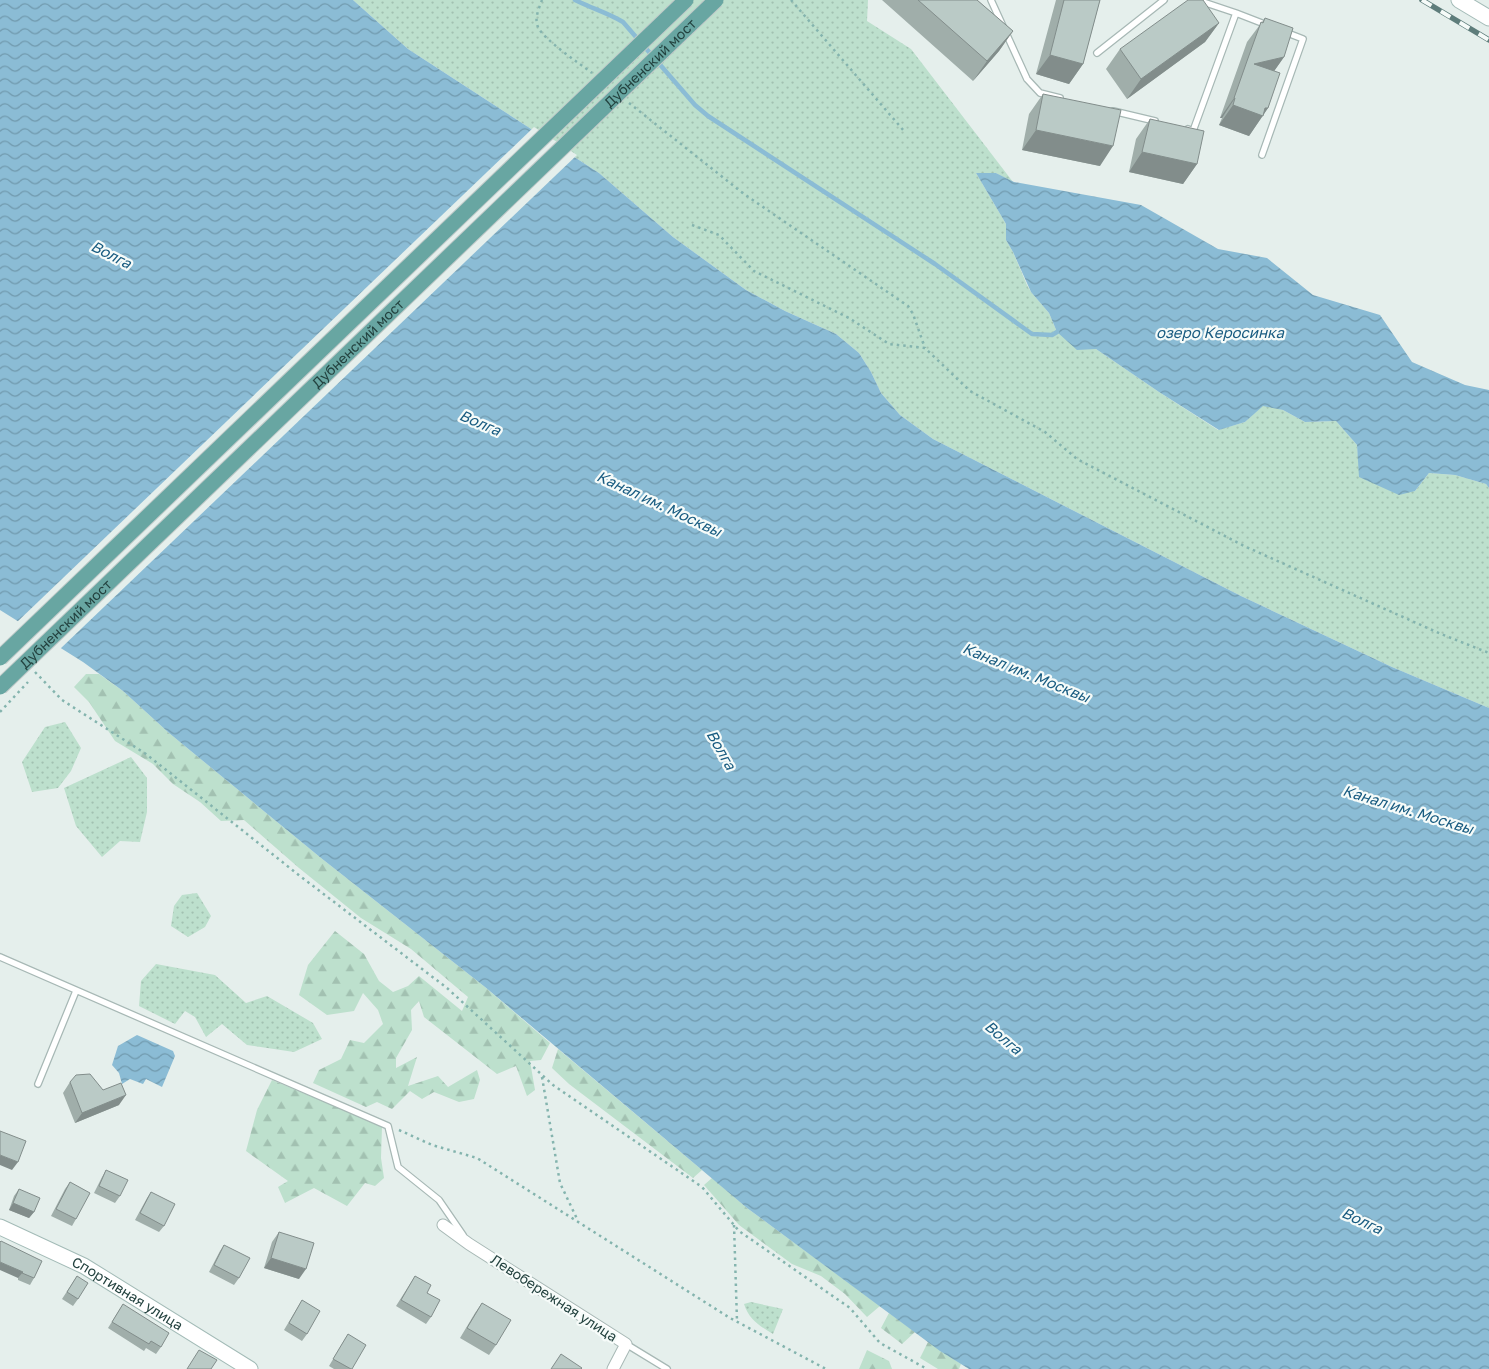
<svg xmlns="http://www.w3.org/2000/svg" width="1489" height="1369" font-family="'Golos Text',sans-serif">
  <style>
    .grass { fill: url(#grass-dots) }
    .forest { fill: url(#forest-firs) }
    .water { fill: url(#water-waves) }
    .pier { fill: #e5efec }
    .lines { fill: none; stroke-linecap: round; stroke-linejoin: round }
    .stream { stroke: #8bbcd5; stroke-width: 4.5 }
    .lane-casing { stroke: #a7b8b5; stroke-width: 8 }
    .street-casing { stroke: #a7b8b5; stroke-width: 13 }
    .secondary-casing { stroke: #a3bbb7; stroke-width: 17 }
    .path { stroke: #84b4ae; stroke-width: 2.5; stroke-dasharray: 2.5 4; stroke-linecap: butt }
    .lane { stroke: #fff; stroke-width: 5.5 }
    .street { stroke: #fff; stroke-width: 11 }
    .secondary { stroke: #fff; stroke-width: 15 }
    .rail-casing { stroke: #5e7d7b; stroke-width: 5.5 }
    .rail { stroke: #f6fbf9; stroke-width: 4; stroke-dasharray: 11; stroke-linecap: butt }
    .primary-bridge-casing { stroke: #c1cac9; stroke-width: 17; stroke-linecap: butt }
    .primary-bridge { stroke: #68a6a2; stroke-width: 15 }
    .wall { fill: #a0aeaa }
    .shaded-wall { fill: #828d8b }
    .building { fill: #bacac6; stroke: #828d8b }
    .labels { text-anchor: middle; stroke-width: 4.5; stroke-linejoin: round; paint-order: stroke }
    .street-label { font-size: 14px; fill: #23423f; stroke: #f6fbf9 }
    .water-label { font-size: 15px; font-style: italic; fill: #195c81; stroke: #f6fbf9 }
  </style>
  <defs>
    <pattern id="grass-dots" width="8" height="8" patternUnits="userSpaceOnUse" patternTransform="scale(1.25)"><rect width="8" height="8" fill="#bde0cd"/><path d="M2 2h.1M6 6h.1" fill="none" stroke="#a2c1b1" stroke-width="1.8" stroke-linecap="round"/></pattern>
    <pattern id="forest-firs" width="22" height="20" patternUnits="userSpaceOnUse" patternTransform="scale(1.25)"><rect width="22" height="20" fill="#bde0cd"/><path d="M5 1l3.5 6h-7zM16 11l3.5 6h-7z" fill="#a2c1b1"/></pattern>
    <pattern id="water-waves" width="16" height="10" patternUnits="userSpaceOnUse" patternTransform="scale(1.25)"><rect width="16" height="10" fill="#8bbcd5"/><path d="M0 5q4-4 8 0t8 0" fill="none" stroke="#719aae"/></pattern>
  </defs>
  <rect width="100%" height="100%" fill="#e5efec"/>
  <path class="grass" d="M353,0H868L867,21L911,49L1013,182L996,173H976L1006,224V240L1013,252L1027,285L1031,292L1049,313L1057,332L1096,349L1159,392L1218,430L1245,422L1263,405L1283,410L1305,422L1336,421L1357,445L1360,477L1415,491L1429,473L1455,475L1486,484L1489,488V708L1392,667L1241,596L933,439L900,415L881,393L871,372L859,353L836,334L785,311L746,290L673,237L599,173L408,49Z
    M65,722L81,748L71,771L58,788L32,792L22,762L45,727Z
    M131,757L147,778V812L140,842L120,841L102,857L76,826L64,788Z
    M197,893L211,916L205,927L188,937L171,926L174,906L182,895Z
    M156,964L215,975L246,1003L267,996L313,1023L322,1039L294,1052L247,1045L222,1024L206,1037L195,1017L185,1011L175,1024L139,1006L141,981Z
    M751,1302L783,1309L773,1334C760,1326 749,1320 744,1304Z"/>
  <path class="forest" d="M86,674H99L123,691L169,733L321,858L485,987L550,1043L541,1060L530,1061L535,1090L527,1096L516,1066L497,1074L424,1017L419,1001L411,1010L412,1030L396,1058V1068L417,1057L408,1086L438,1076L448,1087L477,1070L480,1080L474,1099L459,1102L434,1092L422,1099L410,1091L392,1109L377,1102L366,1107L313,1083L319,1070L341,1059L350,1040L364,1043L383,1024L378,1010L363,993L354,1011L327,1015L299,995L308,965L335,931L364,954L379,981L393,992L408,986L419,976L462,1011L468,997L411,949L361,918L299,868L244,820L221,821L200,802L173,784L153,764L115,741L89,702L74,687Z
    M558,1049L702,1170L693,1178L569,1084L552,1068Z
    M272,1080L382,1126L381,1158L384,1178L375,1186L365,1183L347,1206L314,1188L285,1203L278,1187L288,1181L246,1151L257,1110Z
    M712,1178L747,1208L880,1306L867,1317L845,1294L821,1276L792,1264L739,1225L704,1185Z
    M889,1313L915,1332L902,1344L881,1328Z
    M928,1342L961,1364L959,1369H938L920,1358Z
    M867,1350L889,1361L892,1369H859Z"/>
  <path class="water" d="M0,0H353L408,49L599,173L673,237L746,290L785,311L836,334L859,353L871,372L881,393L900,415L933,439L1241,596L1392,667L1489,708V1369H969L940,1351L747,1208L485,987L321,858L169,733L123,691L83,662L0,610Z
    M976,173H996L1014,182L1141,205L1218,249L1267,258L1313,295L1380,315L1412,362L1465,385L1489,390V488L1486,484L1455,475L1429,473L1415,491L1399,495L1359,477L1357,445L1336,421L1305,422L1283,410L1263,406L1245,422L1219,430L1159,392L1096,349L1077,350L1057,332L1049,313L1031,292L1013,252L1006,240V224Z
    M137,1035L173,1051L175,1056L162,1087L146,1079L143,1084L130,1079L122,1084L119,1073L112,1065L118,1046Z"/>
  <path class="pier" d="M534,127L577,155L59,650L16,623Z"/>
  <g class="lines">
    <path class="stream" d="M575,0C591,8 608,13 623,22L695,105L708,116L935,264L1032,334L1052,335L1057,332"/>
    <g class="lane-casing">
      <path id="lane" d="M991,0L1027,79L1040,93L1060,98
        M1197,0L1236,13
        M1097,53L1164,0
        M1113,111L1155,121
        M1188,129L1193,131L1236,13L1267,25
        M1262,155L1303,39L1285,32
        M0,957L388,1126L398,1167L439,1200L463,1235
        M38,1084L76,991
        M626,1344L667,1369"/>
    </g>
    <g class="street-casing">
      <path id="street" d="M443,1225L469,1244L626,1344L613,1369"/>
    </g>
    <g class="secondary-casing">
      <g id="secondary">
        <path d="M1459,0L1489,18"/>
        <path id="s1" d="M0,1227L84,1266L250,1369"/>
      </g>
    </g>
    <path class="path" d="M542,0C539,8 534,19 538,27C544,40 579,63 592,73
      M791,0L904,131
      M629,103L744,194L908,306L913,314L925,348
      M692,225L719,235L754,271L849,318L889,344L925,348L970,391L1045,432L1077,459L1244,546L1441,634L1489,653
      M35,672L62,700L146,754L300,876L447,988L553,1085L702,1187L739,1231L850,1308L880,1343L927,1369
      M0,712L28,682
      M542,1077L560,1183L578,1221
      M399,1130L432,1145L477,1158L730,1318L826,1369
      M734,1225L737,1321"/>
    <use href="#lane" class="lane"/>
    <use href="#street" class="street"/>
    <use href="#secondary" class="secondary"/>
    <g class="rail-casing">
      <path id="rail" d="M1422,0L1489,40"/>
    </g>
    <use href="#rail" class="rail"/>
    <g class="primary-bridge-casing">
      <g id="primary-bridge">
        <path d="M0,658L686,0"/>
        <path id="s2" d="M0,687L716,0"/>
      </g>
    </g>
    <use href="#primary-bridge" class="primary-bridge"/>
  </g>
  <path class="wall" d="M882,0H977L1013,31L999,51L973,81Z
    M1056,0H1100L1083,64L1069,84L1036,74Z
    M1265,18L1284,57L1274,71L1268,108L1249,136L1219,125L1222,118H1220L1247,42Z
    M1219,23L1205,42L1127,99L1106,69L1120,49Z
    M1043,94L1100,166L1022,150L1029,114Z
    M1150,119L1197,164L1183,184L1129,172L1136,139Z
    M70,1082L103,1090L119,1105L75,1123L63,1093Z
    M106,1170L120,1196L115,1203L94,1193L102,1177Z
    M70,1182L76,1219L72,1226L51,1216L65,1189Z
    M19,1189L34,1212L29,1218L9,1210L14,1196Z
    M151,1192L164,1226L159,1232L135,1220L147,1198Z
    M279,1232L299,1279L264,1268L272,1242Z
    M0,1242L34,1278L30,1285L18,1280V1278Z
    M224,1245L239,1278L234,1285L209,1272L220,1251Z
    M77,1276L78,1299L73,1306L62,1299Z
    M415,1276L427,1293L431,1317L426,1324L396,1306Z
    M302,1300L307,1334L302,1341L284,1330Z
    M482,1303L496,1345L489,1355L460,1338L475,1313Z
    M123,1304L161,1347L156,1354L146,1348L144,1351L108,1328Z
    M348,1334L352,1369H334L329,1366Z"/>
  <path class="shaded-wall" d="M1219,23L1205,42L1127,99L1141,79Z
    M1013,31L999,51L973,81L987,61Z
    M1050,55L1083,64L1069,84L1036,74Z
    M1284,57L1270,77L1254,64Z
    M1234,98H1235L1222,118H1220Z
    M1233,105L1265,108H1268L1249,136L1219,125Z
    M1036,130L1113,146L1100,166L1022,150Z
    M1142,152L1197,164L1183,184L1129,172Z
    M126,1095L119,1105L75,1123L82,1113Z
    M0,1155L18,1162L12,1170L0,1165Z
    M13,1203L34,1212L29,1218L9,1210Z
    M271,1258L306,1269L299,1279L264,1268Z
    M0,1262L23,1272L18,1278L0,1270Z"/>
  <path class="building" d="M918,0H977L1013,31L987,61Z
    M1064,0H1100L1083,64L1050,55Z
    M1188,0H1203L1219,23L1141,79L1120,49Z
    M1265,18L1293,28L1284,57L1254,64L1280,73L1268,108H1265L1263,116L1233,105L1235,98H1234L1247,61L1261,22L1263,23Z
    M1043,94L1121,110L1113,146L1036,130Z
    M1150,119L1204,131L1197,164L1142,152Z
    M90,1074L103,1090L121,1083L126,1095L82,1113L70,1082L76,1075Z
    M0,1131L26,1141L18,1162L0,1155Z
    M106,1170L128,1180L120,1196L99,1186Z
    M70,1182L90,1193L76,1219L56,1209Z
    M19,1189L40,1198L34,1212L13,1203Z
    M151,1192L175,1204L164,1226L140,1213Z
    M279,1232L314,1243L306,1269L271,1258Z
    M1,1241L42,1261L34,1278L22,1273L23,1272L0,1262V1242Z
    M224,1245L250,1258L239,1278L214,1265Z
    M77,1276L88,1283L78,1299L67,1292Z
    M415,1276L431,1285L427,1293L440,1300L431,1317L401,1300Z
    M302,1300L320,1311L307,1334L289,1323Z
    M482,1303L511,1320L496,1345L467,1328Z
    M123,1304L169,1333L161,1347L151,1341L149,1344L112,1322Z
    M348,1334L366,1345L352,1369H351L333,1359Z
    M199,1350L217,1360L211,1369H187Z
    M561,1354L582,1368L581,1369H551Z"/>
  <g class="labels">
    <g class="street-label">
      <text dy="5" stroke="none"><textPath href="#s2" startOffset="901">Дубненский мост</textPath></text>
      <text dy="5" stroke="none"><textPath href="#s2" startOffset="496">Дубненский мост</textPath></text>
      <text dy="5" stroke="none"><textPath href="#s2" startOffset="91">Дубненский мост</textPath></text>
      <text dy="5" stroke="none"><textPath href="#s1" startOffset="144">Спортивная улица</textPath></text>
      <text transform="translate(554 1298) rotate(33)" y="5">Левобережная улица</text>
    </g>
    <g class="water-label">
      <text transform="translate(111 255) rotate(27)" y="5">Волга</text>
      <text x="1220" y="338">озеро Керосинка</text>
      <text transform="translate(480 423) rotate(23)" y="5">Волга</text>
      <text transform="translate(659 504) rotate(25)" y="5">Канал им. Москвы</text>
      <text transform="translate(1026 673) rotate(22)" y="5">Канал им. Москвы</text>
      <text transform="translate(721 750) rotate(60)" y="5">Волга</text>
      <text transform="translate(1408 810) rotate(17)" y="5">Канал им. Москвы</text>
      <text transform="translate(1003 1038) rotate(40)" y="5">Волга</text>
      <text transform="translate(1362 1221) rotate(25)" y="5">Волга</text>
    </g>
  </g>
</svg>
